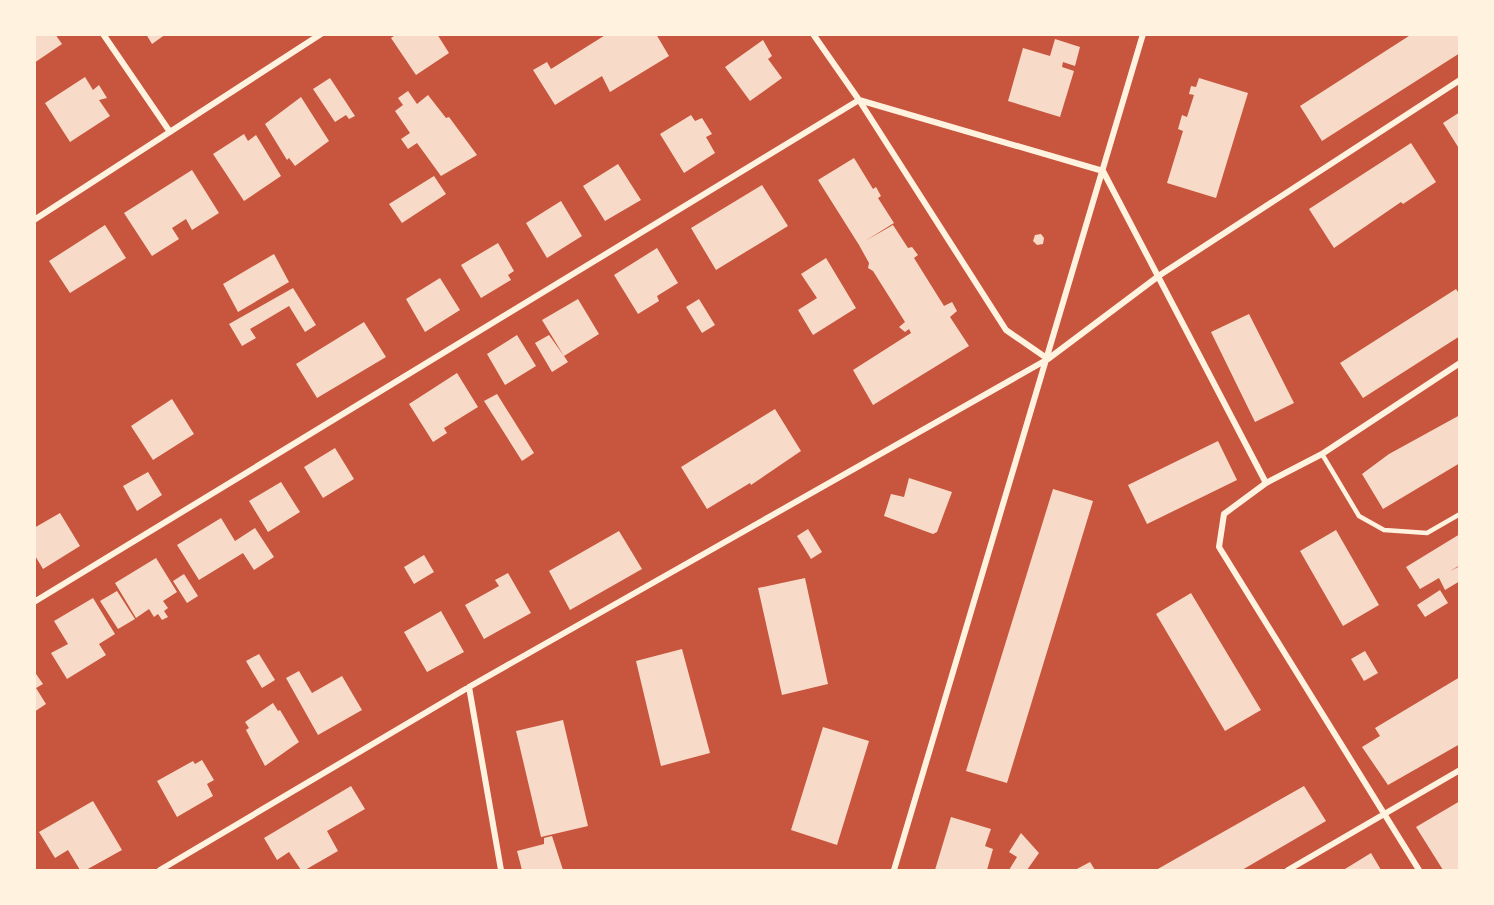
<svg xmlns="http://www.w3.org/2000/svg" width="1494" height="905" font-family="'Crimson Pro',serif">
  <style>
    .building { fill: #f7dbc8 }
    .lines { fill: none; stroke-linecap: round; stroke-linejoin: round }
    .service { stroke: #fff3e0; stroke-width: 4.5 }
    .minor { stroke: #fff3e0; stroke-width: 6 }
  </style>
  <rect width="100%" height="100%" fill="#c8553d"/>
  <path class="building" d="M34,34H55L62,44L34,63Z
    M146,34H166L152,44Z
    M397,34H437L449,53L416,75L391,38Z
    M607,34H656L669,56L610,92L602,76L555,105L533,70L547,62L551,69Z
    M1412,34H1460V53L1322,141L1300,106Z
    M1055,39L1080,47L1075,66L1063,62L1062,67L1074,71L1060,117L1008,101L1023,48L1050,56Z
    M763,40L772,56L768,59L782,78L750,101L725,67Z
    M85,77L93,90L99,85L107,98L99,100L110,116L70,142L45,103Z
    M330,78L355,116L349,119L346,115L335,122L313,89Z
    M1199,78L1248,93L1216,198L1167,183L1183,131L1178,129L1182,115L1187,117L1194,95L1189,94L1191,86L1196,87Z
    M408,91L417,104L428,95L446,118L449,117L477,155L441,176L417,143L408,149L401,139L410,133L395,111L403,105L398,98Z
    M301,97L329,141L295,166L289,158L287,160L265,124Z
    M1460,112V150L1443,123Z
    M691,115L695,121L702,118L712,134L706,137L715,153L684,173L660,134Z
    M244,134L248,141L256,135L281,176L244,201L213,154Z
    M1411,143L1436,182L1403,204L1401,202L1334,248L1309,209Z
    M854,158L873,189L876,187L881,196L878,198L894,223L865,241L893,225L908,248L912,247L918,255L914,258L944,306L952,302L957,311L950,317L969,346L873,405L853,370L911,333L909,329L905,332L899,327L905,322L873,271L868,268L869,263L859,245L818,180Z
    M618,164L641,200L605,221L583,186Z
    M192,170L219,213L192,230L186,219L172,228L179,239L152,256L124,213Z
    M434,176L446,194L402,223L389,204Z
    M762,185L788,226L716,270L691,228Z
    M561,201L582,236L547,258L526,223Z
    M105,225L126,258L70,293L49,261Z
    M1041,234L1044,238L1043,244L1037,245L1033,241L1035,235Z
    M498,243L514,271L508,275L511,280L481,298L461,265Z
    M657,248L678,283L657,296L659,301L638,314L614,275Z
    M274,254L289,282L238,312L223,284Z
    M826,258L856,308L813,335L798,310L817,298L801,274Z
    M440,278L460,310L425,332L406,299Z
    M293,288L316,325L305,332L289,306L250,329L256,338L242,346L229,324Z
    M1456,289L1460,295V336L1363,398L1340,363Z
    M578,299L599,334L564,356L568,362L552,372L535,343L549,335L564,356L542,320Z
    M699,299L715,325L702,333L686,307Z
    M1249,314L1294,403L1255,422L1211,332Z
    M364,322L386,357L317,398L296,364Z
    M517,335L536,366L505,385L487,354Z
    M457,373L478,407L444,428L447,433L433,442L409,404Z
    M497,394L534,453L522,461L484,401Z
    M172,399L194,434L153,460L131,426Z
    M775,409L801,451L751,485L750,483L707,509L681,467Z
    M1460,415V463L1383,509L1362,474L1389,454Z
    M1218,441L1237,480L1147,524L1128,485Z
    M335,448L354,479L323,498L304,467Z
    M148,472L162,495L137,511L123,486Z
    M909,478L952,492L937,532L933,534L884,516L891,494L904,497Z
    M281,482L300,512L268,532L249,501Z
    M1053,489L1093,501L1007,783L966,771Z
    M60,513L80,546L43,569L34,554V528Z
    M221,518L235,541L255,528L274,557L254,570L243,553L199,580L177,545Z
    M808,529L822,552L811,559L797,536Z
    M1336,530L1379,605L1343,626L1300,551Z
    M619,531L642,569L570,610L549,571Z
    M1460,534V565L1450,571L1460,566V581L1445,590L1439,578L1420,589L1406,567Z
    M424,555L434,572L414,584L404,567Z
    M156,558L177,592L163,601L168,608L164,611L168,617L162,620L158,614L154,617L149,609L136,618L115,583Z
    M508,573L531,613L484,639L465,605L499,586L495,580Z
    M184,574L198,596L187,603L173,581Z
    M805,578L828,684L782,695L758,588Z
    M1440,590L1448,603L1425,617L1417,605Z
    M117,591L135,619L118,629L100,601Z
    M1191,593L1261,710L1225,731L1156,614Z
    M93,598L115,634L99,644L106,655L67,679L51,653L68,644L54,621Z
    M441,611L464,652L427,672L404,632Z
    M682,649L710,753L661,766L636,661Z
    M1365,651L1378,673L1364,681L1351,659Z
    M259,654L275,680L262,688L246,661Z
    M34,671L43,684L36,688L46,704L34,712Z
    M299,671L312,693L342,676L362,710L318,735L286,678Z
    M1460,677V744L1388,785L1362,747L1380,736L1375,728Z
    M273,703L278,711L280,710L299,742L265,766L246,730L249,728L245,722Z
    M563,720L588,826L541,837L516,731Z
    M823,727L869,741L837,845L791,830Z
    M202,760L214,780L207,784L213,796L177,817L157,781L193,761L195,764Z
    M351,786L365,809L327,831L338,851L305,870H301L289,852L277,860L264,838Z
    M1304,786L1326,821L1242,870H1156Z
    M93,801L122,850L86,870H80L68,850L55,858L39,832Z
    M1460,801V870H1443L1416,827Z
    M951,817L991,829L985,846L993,849L987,870H935Z
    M1021,833L1039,853L1027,870H1009L1017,857L1009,852Z
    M552,836L563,870H522L517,851L544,844V838Z
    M1371,853L1381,870H1340L1345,869Z
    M1090,862L1095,870H1075Z"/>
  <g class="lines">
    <path class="service" d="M1322,454L1359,516L1384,530L1427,533L1460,514"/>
    <path class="minor" d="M103,34L170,132
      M813,34L859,100L1103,171L1266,483
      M34,220L321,34
      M34,602L859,100L1006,330L1048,359
      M469,687L501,870
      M160,870L469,687L1048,359L1160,275L1460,80
      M894,870L1143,34
      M1288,870L1460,770
      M1419,870L1219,547L1224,514L1266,483L1322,454L1460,363"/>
  </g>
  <rect width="1494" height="905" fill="none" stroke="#fff3e0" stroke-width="72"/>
</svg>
